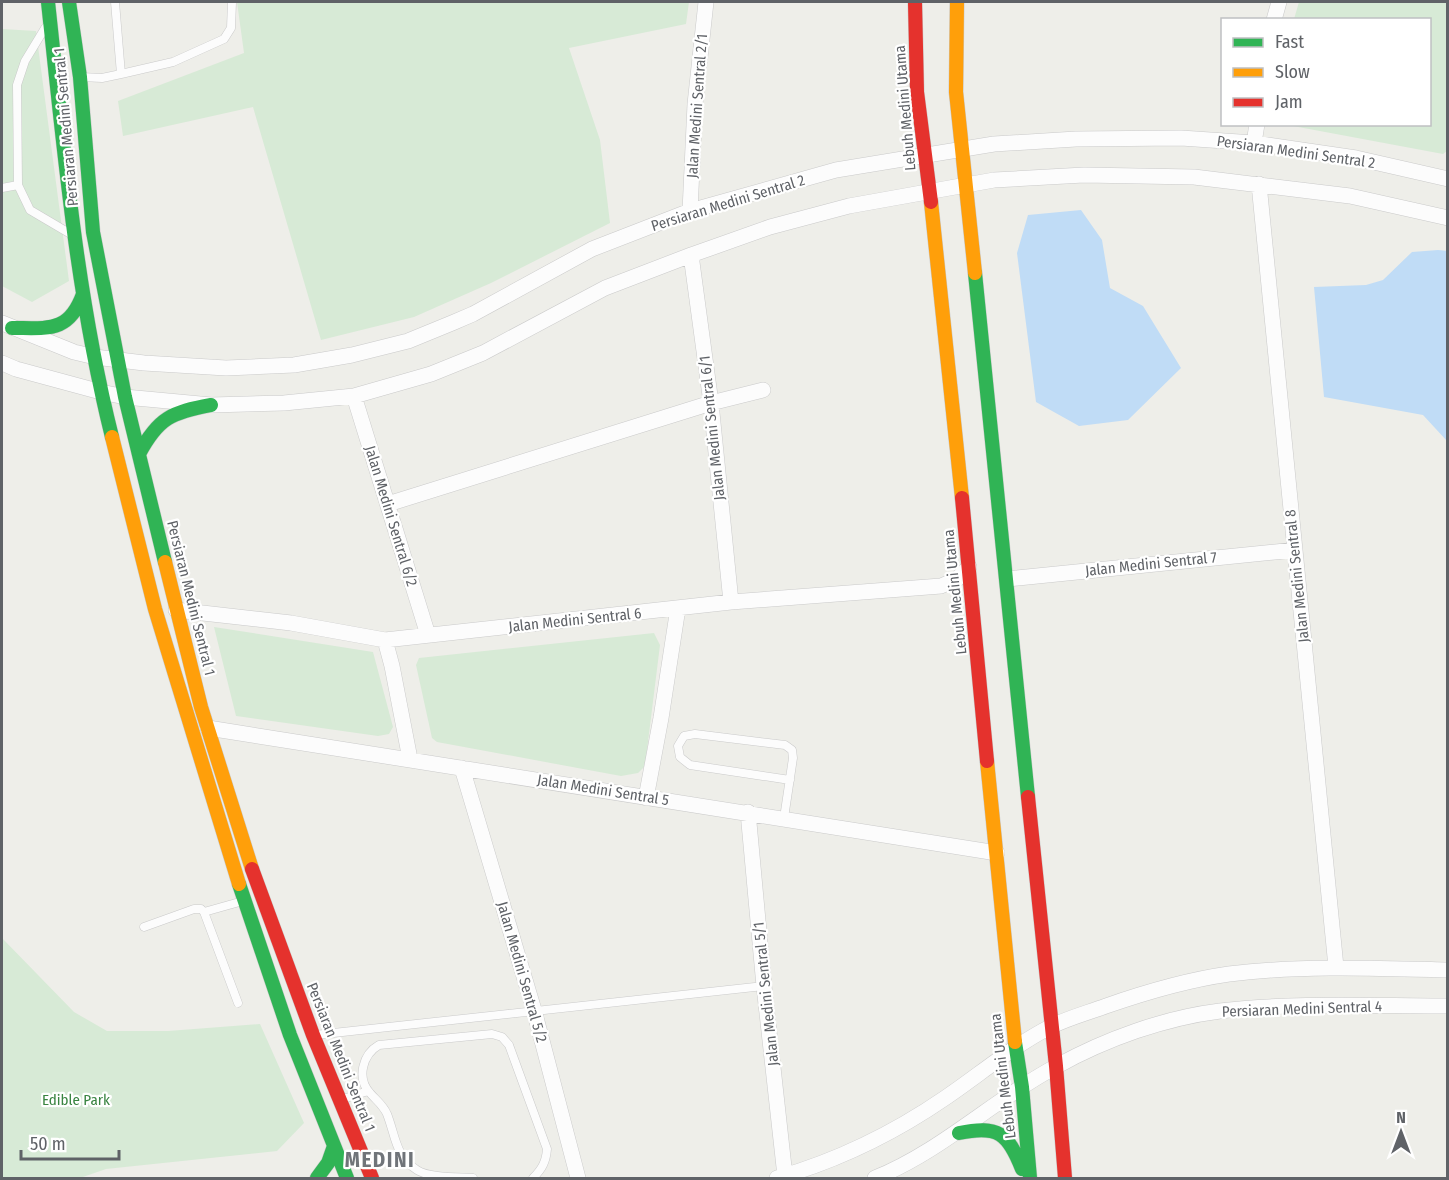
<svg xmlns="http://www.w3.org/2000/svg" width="1449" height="1180" font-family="'Fira Sans Condensed',sans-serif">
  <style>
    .green { fill: #d7ead6 }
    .water { fill: #c0dcf6 }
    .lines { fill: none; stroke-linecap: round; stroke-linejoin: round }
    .lane-casing { stroke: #cacaca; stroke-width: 9 }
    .street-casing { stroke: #cacaca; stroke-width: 16 }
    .fast-casing { stroke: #cacaca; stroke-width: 15 }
    .slow-casing { stroke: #cacaca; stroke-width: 15 }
    .jam-casing { stroke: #cacaca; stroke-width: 15 }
    .lane { stroke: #fcfcfc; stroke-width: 8 }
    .street { stroke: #fcfcfc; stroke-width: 15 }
    .fast { stroke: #30b455; stroke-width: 14 }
    .slow { stroke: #ff9f0a; stroke-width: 14 }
    .jam { stroke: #e5322d; stroke-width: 14 }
    .labels { text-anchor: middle; stroke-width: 4.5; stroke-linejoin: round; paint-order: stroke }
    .street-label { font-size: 15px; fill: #5f6267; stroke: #fff }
    .park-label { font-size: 15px; fill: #398441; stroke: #fff }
    .district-label { font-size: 21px; font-weight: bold; letter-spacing: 1.5px; fill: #707479; stroke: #fff }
  </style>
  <rect width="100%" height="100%" fill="#eeeee9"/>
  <path class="green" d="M237,2H689L686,24L569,48L600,140L610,223L491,283L414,317L321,340L253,107L123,136L118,101L244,53Z
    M1299,2H1447V151L1443,154L1293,126L1292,125L1430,124V20L1294,19Z
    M2,29L36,31L69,281L32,302L2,286Z
    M214,627L373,652L393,727L389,734L378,736L236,716Z
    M654,633L660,645L645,766L638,773L621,776L437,742L432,738L416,665L419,658Z
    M2,938L74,1012L107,1031H168L260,1024L304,1123L277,1151L106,1169L80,1178H2Z"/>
  <path class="water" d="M1081,210L1102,240L1110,288L1143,306L1181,368L1128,420L1079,426L1036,402L1017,253L1028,215Z
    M1438,250L1448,251L1447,441L1423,415L1324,397L1314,287L1366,285L1383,280L1412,252Z"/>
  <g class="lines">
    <g class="lane-casing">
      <path id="lane" d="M45,28L25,61L17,85L18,185L30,210L69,233
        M121,74L173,62L224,39L231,28L232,2
        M81,77L102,78L121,74L115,2
        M2,188L18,185
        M784,818L793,758L792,750L785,745L695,734L684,736L678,746L680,757L690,765L790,780
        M204,912L243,901
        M144,927L194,909H201L204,912L238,1003
        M315,1035L764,986
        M340,1100L368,1091
        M473,1178C458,1177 429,1178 417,1170C395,1156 396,1137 387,1114C383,1105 376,1100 370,1093C356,1078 363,1054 379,1045L492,1034L502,1037L509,1045L547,1149C546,1162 542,1169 533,1178"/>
    </g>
    <g class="street-casing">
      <path id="street" d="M1274,20L1279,2
        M1254,143L1257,124
        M1259,184L1336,967
        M690,211L695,104L706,2
        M691,255L711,403L731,602
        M2,323L74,352L95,357L144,363L226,368L294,365L352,355L408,341L452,323L473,314L592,249L690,211L836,170L994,144L1076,139L1181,138L1254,143L1356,158L1448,179
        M2,363L16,369L101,392L125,397L211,405L284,403L354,396L431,374L483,353L605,288L691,255L770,227L849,206L994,180L1084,175L1194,177L1350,196L1448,218
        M354,396L428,635
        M388,504L711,403L763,390
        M1007,579L1295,550
        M176,610L291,623L385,640L731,602L941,586L957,579L969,567
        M385,640L392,666L410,759
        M208,728L997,853
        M462,768L534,1010L578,1178
        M646,798L661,718L678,608
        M748,812L764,986L785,1176
        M777,1178C836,1161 894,1133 945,1098C979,1075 1013,1046 1050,1027C1068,1018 1087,1013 1106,1006C1146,992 1187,980 1229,974C1302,965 1375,968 1448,970
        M875,1178C942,1151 994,1099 1057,1066C1106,1039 1164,1018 1220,1011C1295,1002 1372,1006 1448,1006"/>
    </g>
    <g class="fast-casing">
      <path id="fast" d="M48,2C64,149 76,293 112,437
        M69,2L80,77L93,232L125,397L165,562
        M975,273L1028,797
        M12,328C48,328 69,333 83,294
        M139,454C158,418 172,412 211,405
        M239,884L290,1035L347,1178
        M1015,1042L1022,1087L1030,1178
        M959,1133C998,1125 1008,1133 1022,1169
        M317,1178L328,1163L334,1146"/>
    </g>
    <g class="slow-casing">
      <path id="slow" d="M957,2L956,92L975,273
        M931,202L962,498
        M112,437L155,609L239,884
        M165,562L201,707L252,869
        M987,761L1015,1042"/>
    </g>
    <g class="jam-casing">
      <path id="jam" d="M915,2L917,92L931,202
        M962,498L987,761
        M1028,797L1056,1066L1065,1178
        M252,869L313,1035L372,1178"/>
    </g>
    <use href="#lane" class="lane"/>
    <use href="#street" class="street"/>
    <use href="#fast" class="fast"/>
    <use href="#slow" class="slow"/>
    <use href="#jam" class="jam"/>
  </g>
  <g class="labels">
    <g class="street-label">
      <text transform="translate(697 106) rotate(-86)" y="5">Jalan Medini Sentral 2/1</text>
      <text transform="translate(905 108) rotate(-95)" y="5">Lebuh Medini Utama</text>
      <text transform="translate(66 127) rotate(-95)" y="5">Persiaran Medini Sentral 1</text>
      <text transform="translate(1296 152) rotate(8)" y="5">Persiaran Medini Sentral 2</text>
      <text transform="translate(728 203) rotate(-17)" y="5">Persiaran Medini Sentral 2</text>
      <text transform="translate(712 428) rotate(-96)" y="5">Jalan Medini Sentral 6/1</text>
      <text transform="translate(391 516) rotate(73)" y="5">Jalan Medini Sentral 6/2</text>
      <text transform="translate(1151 564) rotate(-6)" y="5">Jalan Medini Sentral 7</text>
      <text transform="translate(1297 576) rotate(-96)" y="5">Jalan Medini Sentral 8</text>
      <text transform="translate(955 592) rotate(-96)" y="5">Lebuh Medini Utama</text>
      <text transform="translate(191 598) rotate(76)" y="5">Persiaran Medini Sentral 1</text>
      <text transform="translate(575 620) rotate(-6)" y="5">Jalan Medini Sentral 6</text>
      <text transform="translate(603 790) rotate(9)" y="5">Jalan Medini Sentral 5</text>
      <text transform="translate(522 972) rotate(74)" y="5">Jalan Medini Sentral 5/2</text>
      <text transform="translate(766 994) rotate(-96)" y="5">Jalan Medini Sentral 5/1</text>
      <text transform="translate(1302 1009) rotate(-2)" y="5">Persiaran Medini Sentral 4</text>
      <text transform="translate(341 1057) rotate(68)" y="5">Persiaran Medini Sentral 1</text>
      <text transform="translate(1003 1076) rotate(-97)" y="5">Lebuh Medini Utama</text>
    </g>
    <g class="park-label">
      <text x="76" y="1105">Edible Park</text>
    </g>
    <g class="district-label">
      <text x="380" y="1167">MEDINI</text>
    </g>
  </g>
  <rect width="1449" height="1180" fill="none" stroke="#5f6267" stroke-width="6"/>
  <rect x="1221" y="18" width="210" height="108" fill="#ffffff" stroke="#bfc0c2" stroke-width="1.5"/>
  <rect x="1233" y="38" width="30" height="9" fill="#30b455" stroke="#bfc0c2" stroke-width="1.5"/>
  <text x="1275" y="48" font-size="18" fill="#5f6267">Fast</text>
  <rect x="1233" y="68" width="30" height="9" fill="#ff9f0a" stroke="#bfc0c2" stroke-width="1.5"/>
  <text x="1275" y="78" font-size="18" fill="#5f6267">Slow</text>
  <rect x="1233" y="98" width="30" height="9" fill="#e5322d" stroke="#bfc0c2" stroke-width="1.5"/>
  <text x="1275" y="108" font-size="18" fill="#5f6267">Jam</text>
  <g transform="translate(1401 1132)" stroke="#ffffff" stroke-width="4.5" paint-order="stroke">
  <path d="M0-4.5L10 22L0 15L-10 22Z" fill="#5f6267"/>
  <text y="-9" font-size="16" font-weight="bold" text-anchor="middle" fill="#5f6267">N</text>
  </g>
  <path d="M21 1150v9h98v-9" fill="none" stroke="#5f6267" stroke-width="3"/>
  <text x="30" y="1150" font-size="18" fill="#5f6267" stroke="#ffffff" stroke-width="4.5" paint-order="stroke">50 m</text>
</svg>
